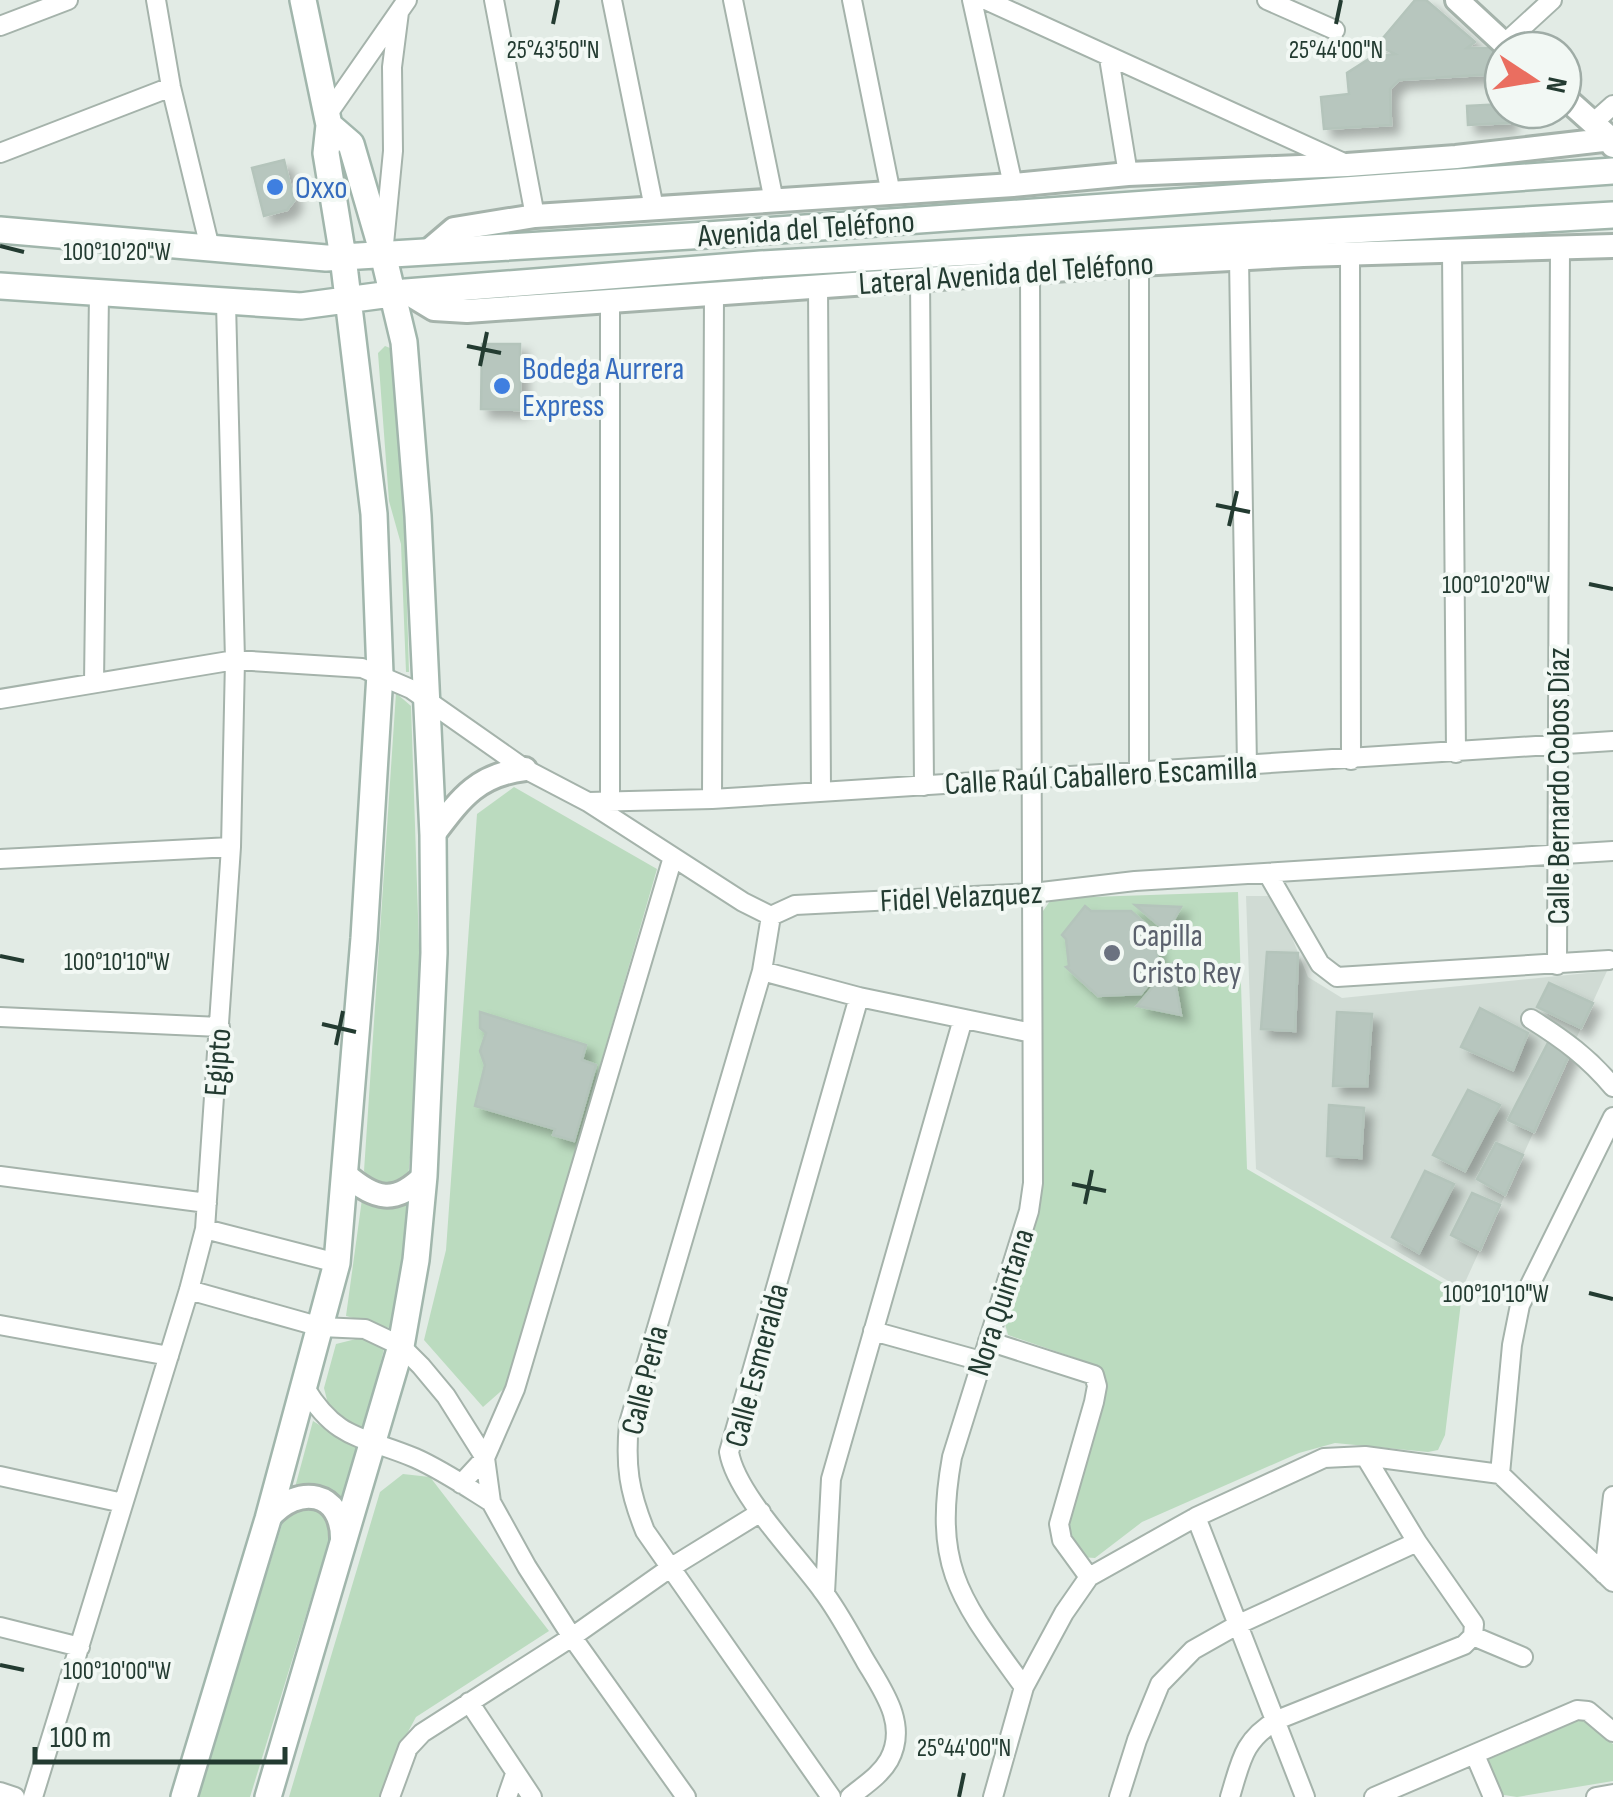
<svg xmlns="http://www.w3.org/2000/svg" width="1613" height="1797" font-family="'Sofia Sans Condensed',sans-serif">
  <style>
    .built { fill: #d0dbd4 }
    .green { fill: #bbdbbf }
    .building { fill: #b7c6be; stroke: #b4c4bb; stroke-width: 2.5; filter: url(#shadow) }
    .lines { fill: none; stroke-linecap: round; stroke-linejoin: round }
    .minor-casing { stroke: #a5b3ab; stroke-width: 22 }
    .tertiary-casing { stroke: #a5b3ab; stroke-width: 28 }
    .secondary-casing { stroke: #a1b6ac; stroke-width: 30 }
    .minor { stroke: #fff; stroke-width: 18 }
    .tertiary { stroke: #fff; stroke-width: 22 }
    .secondary { stroke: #fff; stroke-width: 25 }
    .ticks { fill: none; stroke: #233b31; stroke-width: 4 }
    .shop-dot { fill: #3f7fe0; stroke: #f2f8f4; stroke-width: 4 }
    .worship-dot { fill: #6b7280; stroke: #f2f8f4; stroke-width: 4 }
    .labels { text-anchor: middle; stroke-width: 8; stroke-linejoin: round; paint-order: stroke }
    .shop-label { font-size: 32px; fill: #366cbe; stroke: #f2f8f4; text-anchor: start }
    .street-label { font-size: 32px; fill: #233b31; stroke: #f2f8f4 }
    .worship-label { font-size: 32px; fill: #5b616d; stroke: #f2f8f4; text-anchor: start }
    .ticks-label { font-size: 25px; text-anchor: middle; fill: #233b31; stroke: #f2f8f4; stroke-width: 8; stroke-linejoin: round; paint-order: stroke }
  </style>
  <defs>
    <filter id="shadow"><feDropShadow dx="8" dy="8" stdDeviation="5" flood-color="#0004"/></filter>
  </defs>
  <rect width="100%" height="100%" fill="#e2ebe5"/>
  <path class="built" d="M1246,896H1275L1308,977L1342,998L1607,971L1462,1289L1256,1169Z"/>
  <path class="green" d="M385,346L390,348L392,353L404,505L409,672H406L401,544L389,501L378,353Z
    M396,693L411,706L422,1035L408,1178L399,1186L374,1185L364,1171Z
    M514,787L657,869L508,1385L483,1407L424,1340L446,1250L477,814Z
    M1238,892L1247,1169L1462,1294L1445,1435L1438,1450L1428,1452L1335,1443L1299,1453L1142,1522L1095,1558L1080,1557L1064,1525L1105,1374L1099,1366L1008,1335L1004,1320L1040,1170L1043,911L1050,901L1062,898Z
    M362,1199L410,1200L406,1265L393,1329L346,1316Z
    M360,1338L374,1342L384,1349L365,1426L358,1429L330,1412L324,1388L336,1344Z
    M313,1421L358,1449L342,1507L294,1491Z
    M403,1474L430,1477L549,1631L416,1717L396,1754L383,1797H289L380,1492Z
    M298,1504L322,1508L329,1519L330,1537L250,1797H198L284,1518Z
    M1574,1720L1586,1721L1613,1744V1781L1517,1797L1498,1794L1487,1757Z"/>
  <path class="building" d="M1415,0H1426L1475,42L1467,48H1495L1496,74L1399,80L1390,89L1391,125L1324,129L1321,97L1349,94L1347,73L1372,57L1395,54L1377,45Z
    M1503,104V110H1508L1509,123L1468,125L1467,106Z
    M284,160L294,201L287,210L264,216L252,168Z
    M482,344H520V410L481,409Z
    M1135,905L1181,907L1167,932Z
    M1085,906L1091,911H1131L1156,933L1154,940L1160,970L1141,994L1098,996L1066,967L1069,966L1066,939L1062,935Z
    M1267,952L1298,953L1295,1031L1261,1029Z
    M1172,964L1181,1015L1137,1006Z
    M1549,983L1593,1003L1581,1028L1537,1007Z
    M1480,1008L1528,1033L1513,1070L1461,1047Z
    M480,1012L586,1045L582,1060L596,1065L574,1141L553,1135L555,1129L475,1106L485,1065L480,1051L486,1033L480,1028Z
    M1337,1012L1372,1014L1367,1086H1333Z
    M1550,1039L1572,1049L1534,1132L1508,1120Z
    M1468,1090L1500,1105L1465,1171L1433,1155Z
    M1329,1105L1364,1108L1361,1158L1327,1156Z
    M1496,1143L1523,1155L1505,1195L1477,1179Z
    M1425,1171L1454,1184L1419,1253L1392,1237Z
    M1472,1193L1500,1205L1480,1250L1451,1235Z"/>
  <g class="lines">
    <g class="minor-casing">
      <path id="minor" d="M156,0L171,87L210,248
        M494,0L535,216
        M612,0L654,208
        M733,0L774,201
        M852,0L891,194
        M972,0L1013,185
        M986,0L1346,164
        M1267,0L1335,30
        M0,26L68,0
        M1504,44L1552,0
        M1109,58L1128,174
        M327,115L407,0
        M1594,122L1613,105
        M0,153L171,87
        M384,244L393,151L392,67L399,12
        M1452,251L1456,753
        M1350,253L1351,760
        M1239,258L1247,767
        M1139,264V771
        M920,279L924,786
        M818,285L821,791
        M610,300V803
        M94,683L99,293
        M0,699L235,660L362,668L411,689L525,769L588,802L743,902L771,916
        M712,799L714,292
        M588,802L712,799L1613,741
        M0,859L231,847
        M1268,874L1320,964L1337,977L1609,960
        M771,916L762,971L629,1423C625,1466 629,1491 645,1531L831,1797
        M771,916L795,905L1033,893L1135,881L1613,851
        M1557,965L1560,246
        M762,971L859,997L1032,1033
        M0,1017L220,1027
        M1531,1019C1563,1039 1589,1058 1613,1087
        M0,1176L207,1203
        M205,1229L337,1263
        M189,1290L321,1327L365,1329L401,1346L421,1366L446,1396L485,1458L491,1502L527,1567L572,1637L686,1797
        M0,1325L169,1356
        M873,1331L981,1361
        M988,1341L1094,1375L1097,1386L1094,1402L1059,1524L1062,1540L1089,1577
        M305,1388C337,1441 363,1436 415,1458C442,1470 467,1487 491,1502
        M1365,1456L1417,1542L1474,1624L1473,1636
        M1500,1474L1512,1345L1520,1305L1613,1117
        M1500,1474L1613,1582
        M0,1476L123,1503
        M461,1484L485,1458L515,1389L673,857
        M1196,1517L1305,1797
        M1604,1574L1613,1496
        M825,1593L831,1479L963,1019
        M0,1627L80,1647
        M1473,1636L1523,1657
        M1024,1687C961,1600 932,1569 952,1457L1029,1211L1033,1183L1030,272
        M469,1702L532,1797
        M1475,1755L1493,1797
        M0,1792L15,1797
        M33,1797L189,1290L205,1229L231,847L235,660L226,303
        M390,1797L408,1748L422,1733L572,1637L670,1568L761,1512
        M507,1797L515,1774
        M850,1797C863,1786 880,1776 889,1760C908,1725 884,1692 866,1662C852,1638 839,1612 822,1590C796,1554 736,1494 729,1452L859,997
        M993,1797L1024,1687L1064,1613L1089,1577L1196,1517L1324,1458L1365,1456L1500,1474
        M1119,1797L1137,1740L1160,1684L1193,1650L1239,1624L1417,1542
        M1230,1797C1241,1761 1243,1740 1277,1720L1464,1645L1473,1636
        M1374,1797L1577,1710L1588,1711L1613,1732
        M1596,1797L1613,1794"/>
    </g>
    <g class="tertiary-casing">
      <path id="tertiary" d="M1457,0L1511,50
        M1563,96L1611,139L1613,146
        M427,252L454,229L535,216L1013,185L1128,174L1347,165L1456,157L1613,139
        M406,292L434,309L467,311L1139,264L1303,255L1613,246
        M433,835C461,798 477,775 525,769
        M345,1174C375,1200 395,1205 424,1176
        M268,1519C298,1483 343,1491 342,1540"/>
    </g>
    <g class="secondary-casing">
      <path id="secondary" d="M0,230L326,258L707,235L1613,171
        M0,286L301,306L406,292L761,264L1613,215
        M184,1797L268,1519L337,1263L364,938L380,674L374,514L343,257L326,153L329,125L303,0
        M268,1797L401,1346L416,1260L424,1176L434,953L433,835L418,516L404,342L383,254L351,144L329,125"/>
    </g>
    <use href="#minor" class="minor"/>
    <use href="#tertiary" class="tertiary"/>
    <use href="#secondary" class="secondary"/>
  </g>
  <path class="ticks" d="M553,24L558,0M1336,24L1341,0M0,246L24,252M467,346L501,353M480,366L487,332M1216,505L1250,512M1229,526L1237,491M1589,584L1613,589M0,956L24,961M322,1024L356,1032M336,1045L343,1011M1072,1184L1106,1191M1085,1204L1092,1170M1589,1293L1613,1299M0,1665L24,1670M959,1797L964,1773"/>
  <g class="shop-dot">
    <circle cx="275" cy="187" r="10"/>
    <circle cx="502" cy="386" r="10"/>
  </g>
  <circle class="worship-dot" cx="1112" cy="953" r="10"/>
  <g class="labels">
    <g class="shop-label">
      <text x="295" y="198">Oxxo</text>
      <text x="522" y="379">Bodega Aurrera<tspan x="522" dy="37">Express</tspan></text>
    </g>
    <g class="street-label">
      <text transform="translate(806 228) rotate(-4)" y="11">Avenida del Teléfono</text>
      <text transform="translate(1006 273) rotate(-4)" y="11">Lateral Avenida del Teléfono</text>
      <text transform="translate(1101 775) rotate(-3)" y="11">Calle Raúl Caballero Escamilla</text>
      <text transform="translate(1558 786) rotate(-90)" y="11">Calle Bernardo Cobos Díaz</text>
      <text transform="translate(961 896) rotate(-3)" y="11">Fidel Velazquez</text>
      <text transform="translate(217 1062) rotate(-86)" y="11">Egipto</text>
      <text transform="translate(1000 1302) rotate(-72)" y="11">Nora Quintana</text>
      <text transform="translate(756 1365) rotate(-75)" y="11">Calle Esmeralda</text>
      <text transform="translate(644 1380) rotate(-76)" y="11">Calle Perla</text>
    </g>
    <g class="worship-label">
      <text x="1132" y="946">Capilla<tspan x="1132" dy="37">Cristo Rey</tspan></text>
    </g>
  </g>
  <g class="ticks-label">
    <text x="553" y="58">25°43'50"N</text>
    <text x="1336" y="58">25°44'00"N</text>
    <text x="117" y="260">100°10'20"W</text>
    <text x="1496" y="593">100°10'20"W</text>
    <text x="117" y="970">100°10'10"W</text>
    <text x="1496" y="1302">100°10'10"W</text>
    <text x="117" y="1679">100°10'00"W</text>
    <text x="964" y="1756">25°44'00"N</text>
  </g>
  <g transform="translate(1533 80) rotate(102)"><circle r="48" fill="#f2f8f4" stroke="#9faca6" stroke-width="2.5"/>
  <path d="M0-8L18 38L0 25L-18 38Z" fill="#ea6e60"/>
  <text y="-15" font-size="28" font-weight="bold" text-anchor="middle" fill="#233b31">N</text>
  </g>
  <path d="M35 1747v15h250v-15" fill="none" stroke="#233b31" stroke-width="5"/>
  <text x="50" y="1747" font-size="30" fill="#233b31" stroke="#f2f8f4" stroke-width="8" paint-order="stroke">100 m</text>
</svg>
